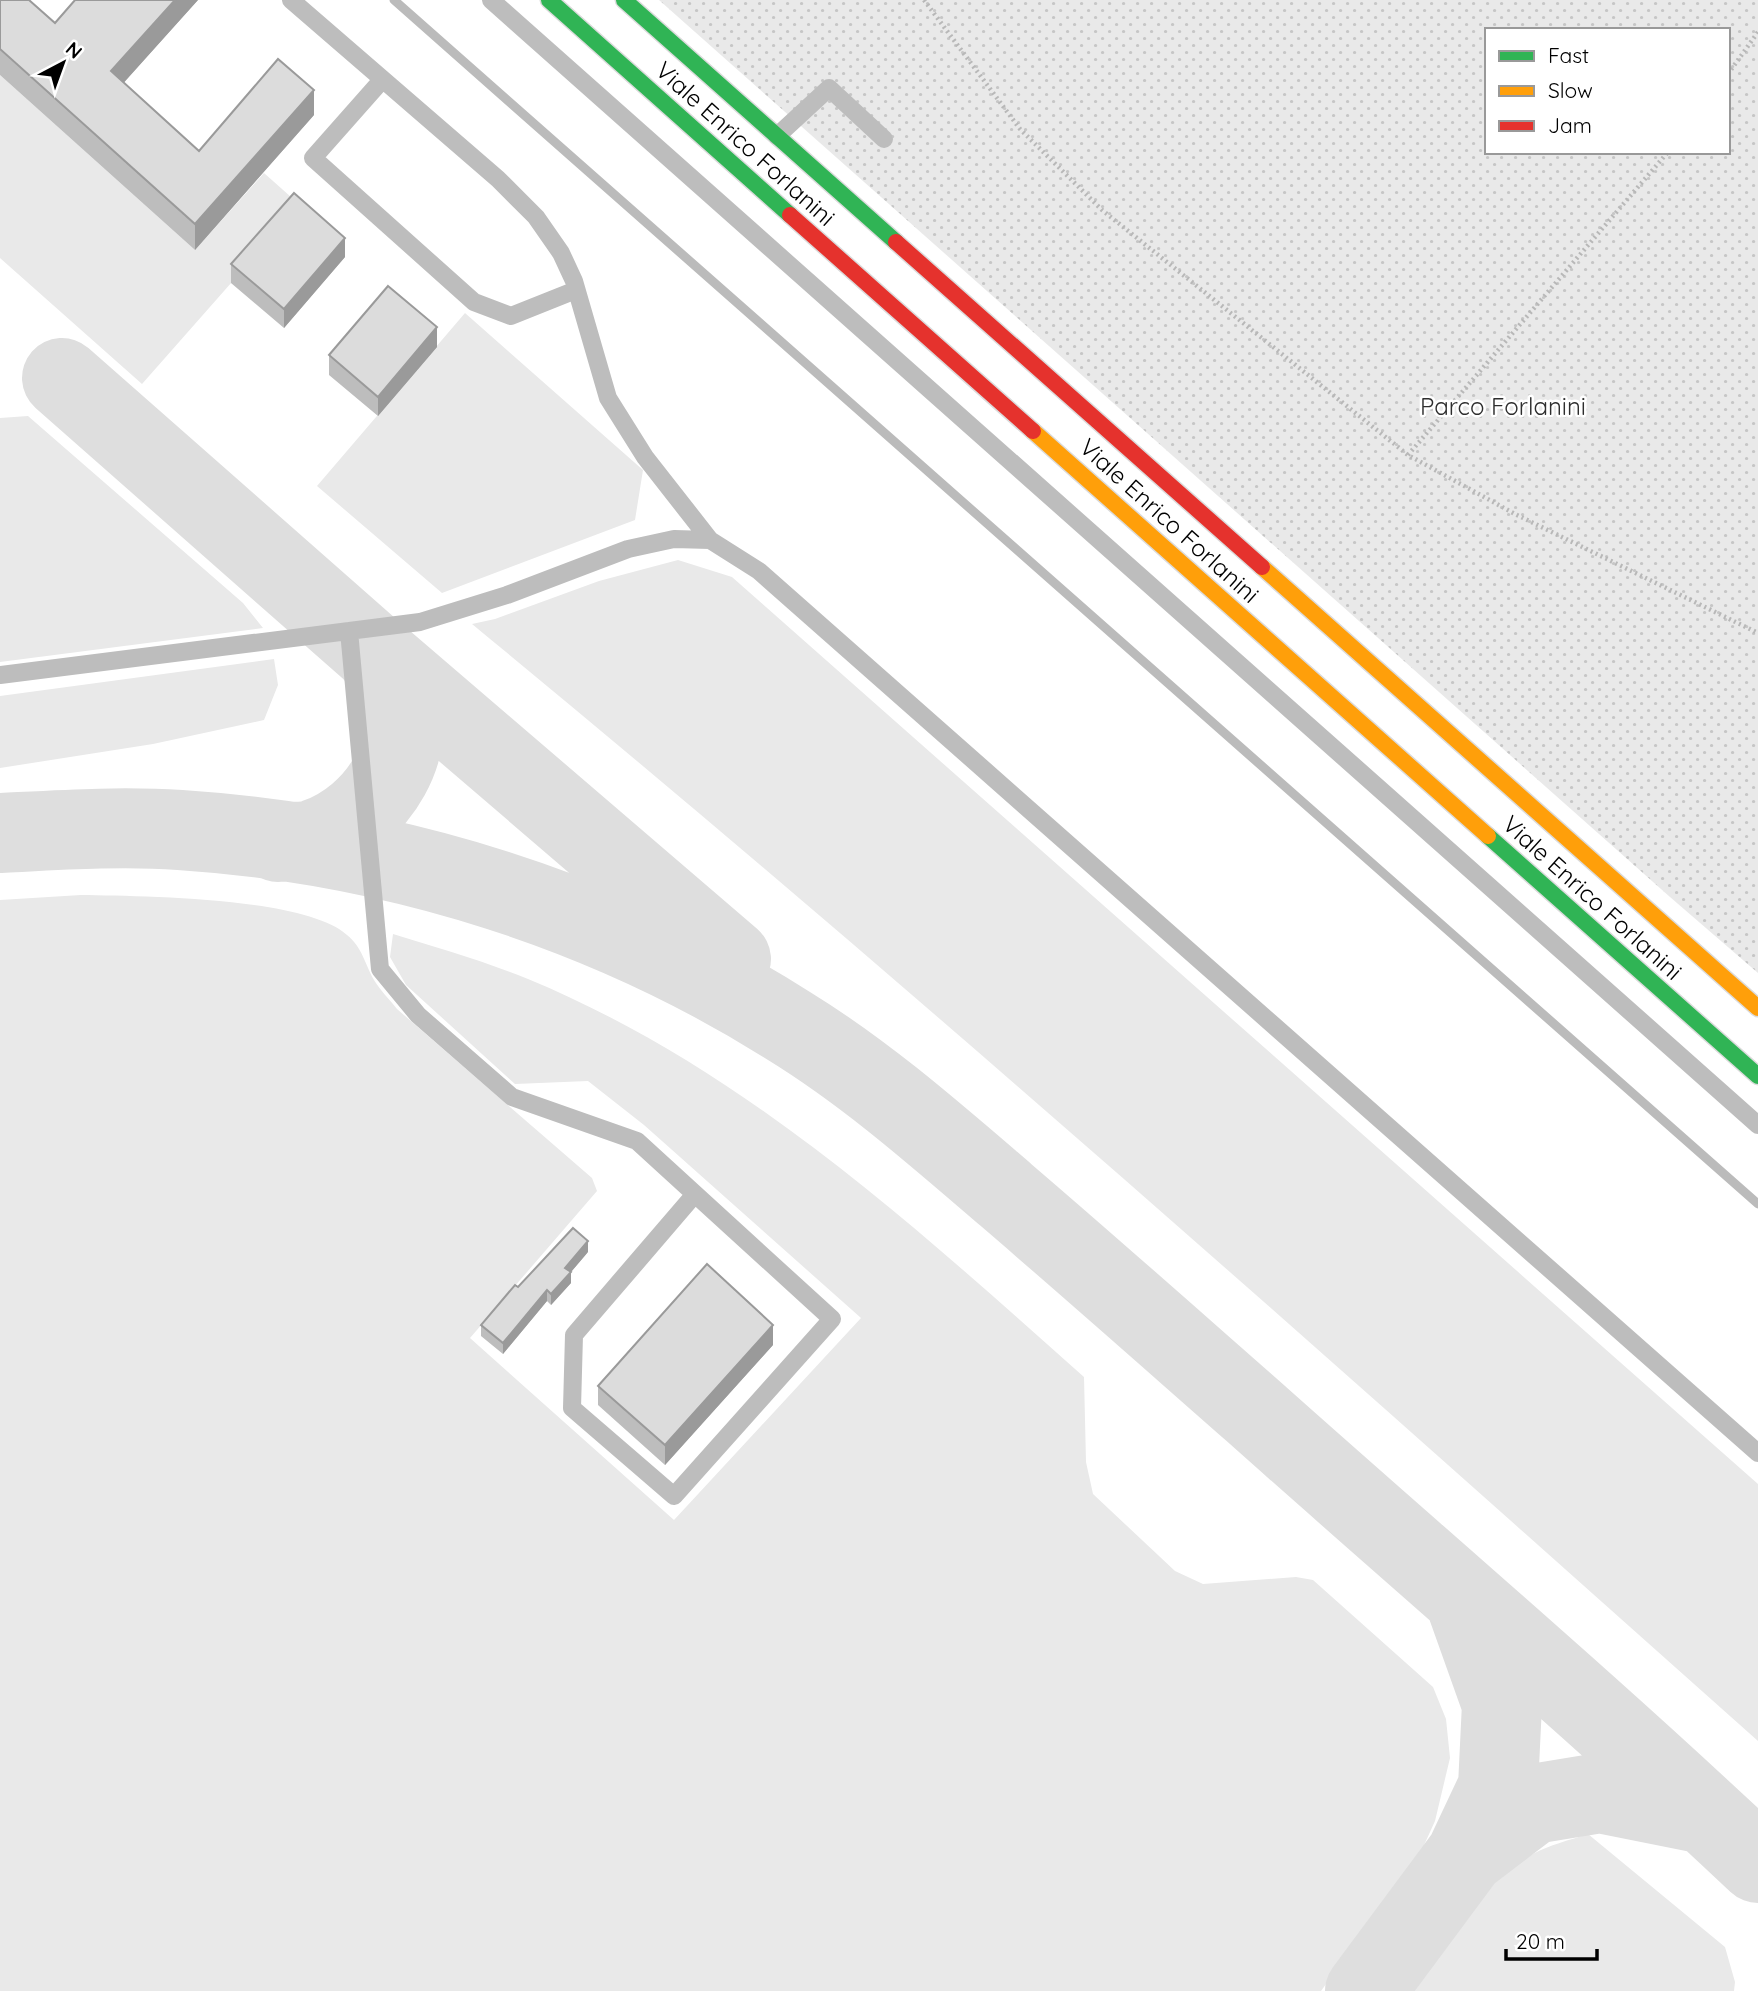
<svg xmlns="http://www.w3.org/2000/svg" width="1758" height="1991" font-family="Quicksand,sans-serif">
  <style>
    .green { fill: #e9e9e9 }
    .park { fill: url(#park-dots); fill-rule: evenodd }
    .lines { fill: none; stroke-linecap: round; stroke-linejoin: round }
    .stream { stroke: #bbb; stroke-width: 9 }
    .taxiway { stroke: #dedede; stroke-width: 80 }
    .fast-casing { stroke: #dbdbdb; stroke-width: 19 }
    .slow-casing { stroke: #dbdbdb; stroke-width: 19 }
    .jam-casing { stroke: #dbdbdb; stroke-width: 19 }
    .path { stroke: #b8b8b8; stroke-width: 4.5; stroke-dasharray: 2 3.5; stroke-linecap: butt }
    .lane { stroke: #bdbdbd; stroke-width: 18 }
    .fast { stroke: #30b455; stroke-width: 16 }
    .slow { stroke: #ff9f0a; stroke-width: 16 }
    .jam { stroke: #e5322d; stroke-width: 16 }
    .wall { fill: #bdbdbd }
    .shaded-wall { fill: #9a9a9a }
    .building { fill: #dcdcdc; stroke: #9a9a9a; stroke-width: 2 }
    .labels { text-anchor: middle; stroke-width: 5; stroke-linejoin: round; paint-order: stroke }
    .street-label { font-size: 24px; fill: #000; stroke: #fff }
    .park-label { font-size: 24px; fill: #2e2e2e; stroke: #fff }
  </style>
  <defs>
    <pattern id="park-dots" width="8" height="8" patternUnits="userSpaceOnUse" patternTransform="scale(1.75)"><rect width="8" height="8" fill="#e9e9e9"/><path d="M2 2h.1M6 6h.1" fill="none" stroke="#c6c6c6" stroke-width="1.8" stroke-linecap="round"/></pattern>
  </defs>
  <rect width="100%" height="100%" fill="#fff"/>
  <path class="green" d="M0,75L195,250L264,173L300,205L142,384L0,258Z
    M465,313L643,470L635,520L442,593L317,486Z
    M28,416L243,603L263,628L0,662V418Z
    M678,560L732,577L1758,1484V1741C1334,1363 911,985 472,624L495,619L599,581Z
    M274,659L278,685L264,720L153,744L0,768V696Z
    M81,895C140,896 305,897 347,935C362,947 365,964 374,980C380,990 390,1000 397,1009L592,1178L597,1191L470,1338L674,1520L861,1318L644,1125L588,1081L515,1084L406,985L390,957L393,934C438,948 484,961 528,979C743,1068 913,1225 1084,1377L1086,1462L1093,1494L1175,1571L1203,1584L1296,1577L1313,1580L1433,1687L1446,1719L1450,1758L1435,1821L1420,1854L1321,1991H0V900Z
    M1588,1834L1725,1947L1735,1982L1734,1991H1406C1443,1940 1477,1887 1533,1854C1549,1845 1570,1840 1588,1834Z"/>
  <path class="park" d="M659,0H1758V973L1670,897ZM1487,30H1728V152H1487Z"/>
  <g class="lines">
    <path class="stream" d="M394,0L1758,1204"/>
    <path class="taxiway" d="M62,378L372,651L731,959
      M0,833C60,830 120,826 180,830C395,844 607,911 789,1026C867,1074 936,1135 1006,1195C1089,1266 1171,1339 1253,1411C1421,1561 1594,1708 1758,1863
      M278,842C290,841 304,843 315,839C377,818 425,745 395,681C390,670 379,660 372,651
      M1466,1855L1533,1804L1600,1793L1705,1814
      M1365,1991L1466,1855L1498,1787L1502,1704L1466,1603"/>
    <g class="fast-casing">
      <path id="fast" d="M549,0L790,215
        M624,0L896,242
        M1488,836L1758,1076"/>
    </g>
    <g class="slow-casing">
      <path id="slow" d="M1033,431L1488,836
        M1262,567L1758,1008"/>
    </g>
    <g class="jam-casing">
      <path id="jam" d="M790,215L1033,431
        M896,242L1262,567"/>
    </g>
    <path class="path" d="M924,0L1020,129L1102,210L1408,455L1515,514L1758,633
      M1728,74L1758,32
      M1408,455L1668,152"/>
    <path class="lane" d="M291,0L498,179L536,217L561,253L574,281L608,398L645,457L710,540
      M491,0L1758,1125
      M382,80L313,158L474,302L511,316L576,290
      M777,136L829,88L884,139
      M349,631L380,969L418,1015L512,1097L637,1141L695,1194L574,1335L572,1408L674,1496L832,1319L695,1194
      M0,675L420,622L507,595L628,549L674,539L710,540L759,571L1758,1453"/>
    <use href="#fast" class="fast"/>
    <use href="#slow" class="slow"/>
    <use href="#jam" class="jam"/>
  </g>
  <path class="wall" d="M0,0L55,23L75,0H198L123,83L199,151L314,115L195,250L0,75Z
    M345,257L284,328L231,283V264Z
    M437,347L378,416L329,375V355Z
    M588,1252L571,1272V1283L551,1305L547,1301L503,1354L481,1336V1325Z
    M773,1345L665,1465L598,1405V1386Z"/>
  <path class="shaded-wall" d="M175,0H198L111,97V71Z
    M314,90V115L195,250V224Z
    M345,238V257L284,328V309Z
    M437,327V347L378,416V397Z
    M588,1241V1252L571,1272V1283L551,1305V1294L565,1268Z
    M547,1290V1301L503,1354V1343Z
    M773,1325V1345L665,1465V1445Z"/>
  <path class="building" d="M0,0H29L55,23L75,0H175L111,71L199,151L278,59L314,90L195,224L0,49Z
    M294,193L345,238L284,309L231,264Z
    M388,286L437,327L378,397L329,355Z
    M573,1228L588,1241L565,1268L571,1272L551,1294L547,1290L503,1343L481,1325L515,1285L518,1287Z
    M707,1264L773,1325L665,1445L598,1386Z"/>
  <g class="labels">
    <g class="street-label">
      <text transform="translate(745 144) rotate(42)" y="8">Viale Enrico Forlanini</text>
      <text transform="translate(1169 521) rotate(42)" y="8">Viale Enrico Forlanini</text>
      <text transform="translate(1592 898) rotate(42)" y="8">Viale Enrico Forlanini</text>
    </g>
    <g class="park-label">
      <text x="1503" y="415">Parco Forlanini</text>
    </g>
  </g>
  <rect x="1485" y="28" width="245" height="126" fill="#ffffff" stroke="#999999" stroke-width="2"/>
  <rect x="1499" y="51" width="35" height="10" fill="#30b455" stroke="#999999" stroke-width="2"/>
  <text x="1548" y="63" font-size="21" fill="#000000">Fast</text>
  <rect x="1499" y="86" width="35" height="10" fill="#ff9f0a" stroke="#999999" stroke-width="2"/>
  <text x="1548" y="98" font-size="21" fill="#000000">Slow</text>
  <rect x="1499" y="121" width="35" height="10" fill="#e5322d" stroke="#999999" stroke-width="2"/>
  <text x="1548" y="133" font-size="21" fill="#000000">Jam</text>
  <g transform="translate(63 63) rotate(41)" stroke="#ffffff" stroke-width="5" paint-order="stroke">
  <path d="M0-5L12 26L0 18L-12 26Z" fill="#000000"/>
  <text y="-10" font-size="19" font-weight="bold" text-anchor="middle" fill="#000000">N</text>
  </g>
  <path d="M1506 1949v10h91v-10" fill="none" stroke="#000000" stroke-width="3.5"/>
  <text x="1516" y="1949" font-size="21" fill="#000000" stroke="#ffffff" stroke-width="5" paint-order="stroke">20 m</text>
</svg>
